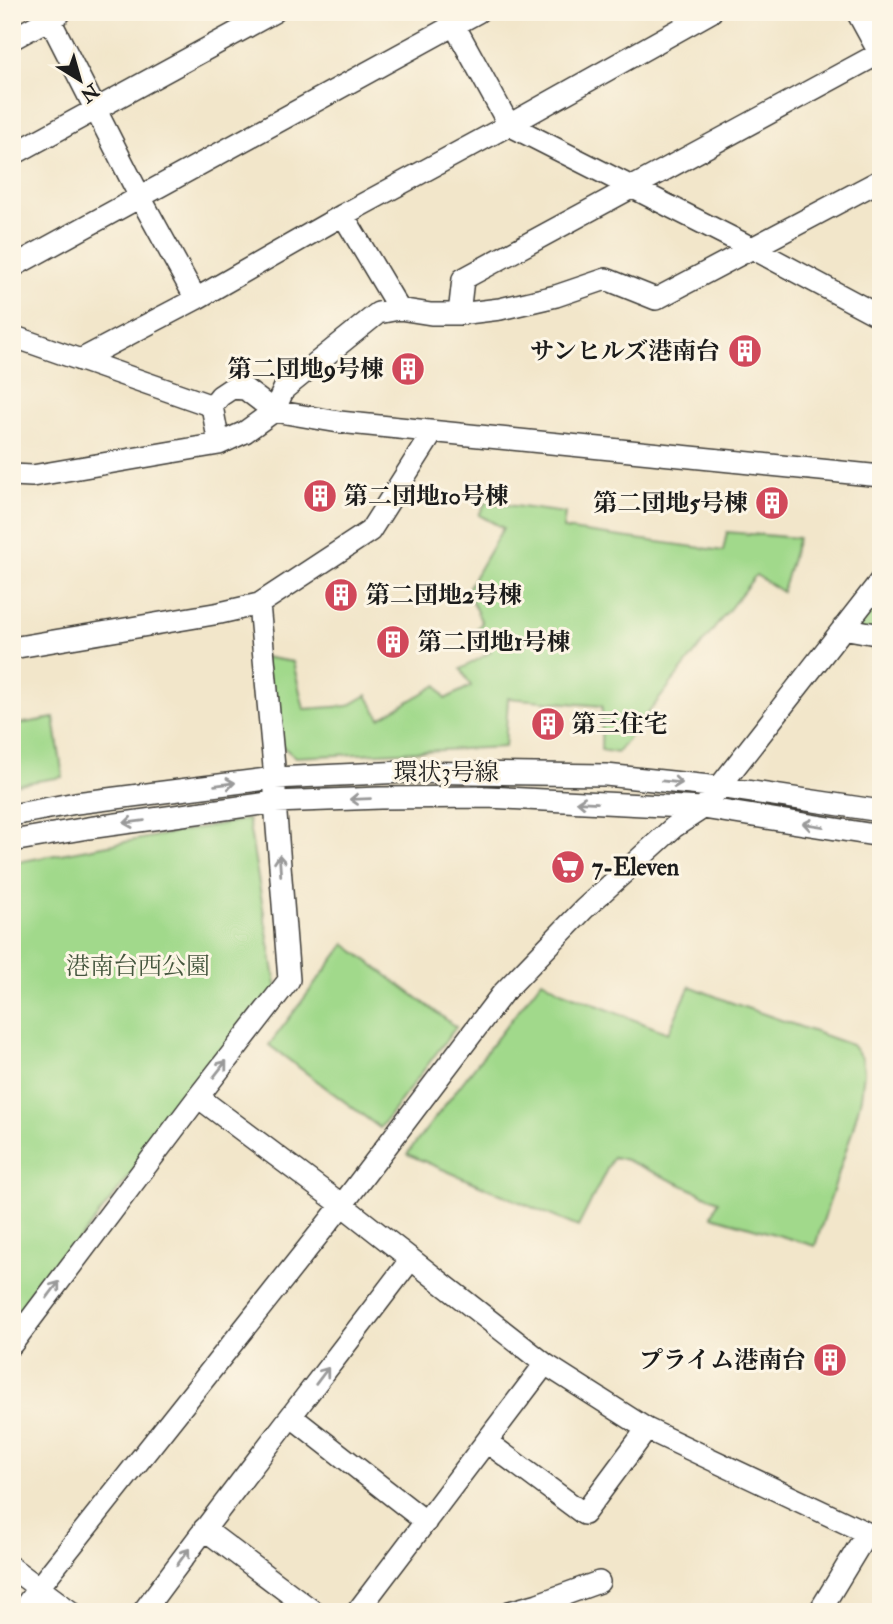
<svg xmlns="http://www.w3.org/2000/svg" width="893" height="1624" font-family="'IM FELL Double Pica','Noto Serif JP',serif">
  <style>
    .green { fill: #a1d98b; stroke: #5e7a54; stroke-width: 2 }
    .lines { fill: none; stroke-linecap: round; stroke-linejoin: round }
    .minor-casing { stroke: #3c3a36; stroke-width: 24 }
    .minor { stroke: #fff; stroke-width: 21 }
    .oneway { stroke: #999 }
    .labels { text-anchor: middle; stroke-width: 6; stroke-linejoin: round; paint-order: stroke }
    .poi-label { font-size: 24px; font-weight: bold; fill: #1c1c1c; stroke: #fcf5e5; text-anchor: start }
    .street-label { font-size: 24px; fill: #1c1c1c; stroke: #fcf5e5 }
    .park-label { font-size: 24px; fill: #44553d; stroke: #fcf5e5 }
  </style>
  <rect width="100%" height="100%" fill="#fcf5e5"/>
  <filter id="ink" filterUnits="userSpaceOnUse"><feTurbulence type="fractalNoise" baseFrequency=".0143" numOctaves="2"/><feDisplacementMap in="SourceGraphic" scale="14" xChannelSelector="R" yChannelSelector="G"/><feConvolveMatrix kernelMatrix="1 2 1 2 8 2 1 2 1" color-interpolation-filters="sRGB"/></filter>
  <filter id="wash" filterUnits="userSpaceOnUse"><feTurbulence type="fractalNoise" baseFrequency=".00686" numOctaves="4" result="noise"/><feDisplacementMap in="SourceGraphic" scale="28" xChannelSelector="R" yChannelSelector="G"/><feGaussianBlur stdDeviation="1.57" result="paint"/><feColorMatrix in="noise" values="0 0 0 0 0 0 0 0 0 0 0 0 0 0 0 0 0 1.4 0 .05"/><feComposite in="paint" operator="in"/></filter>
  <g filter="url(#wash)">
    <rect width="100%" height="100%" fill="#f2e6ca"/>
    <path class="green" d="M486,502L565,513L563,529L723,551L727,532L798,538L782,592L756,575L617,753L601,750L602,706L508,698L505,747L295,757L271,737L263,657L293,662L304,709L348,706L367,695L380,718L437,685L445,699L471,686L461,669L491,652L477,628L482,623L467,590L503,528L479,515Z
      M881,580V635L843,628Z
      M54,718L63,777L12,785V725Z
      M248,819L277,990L12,1325V863Z
      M345,944L456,1027L380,1128L269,1045Z
      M542,980L563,992L668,1033L690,986L727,1001L852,1045L862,1058L864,1072L861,1098L852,1132L815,1246L712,1216L718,1201L626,1160L613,1157L578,1227L407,1154Z"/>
  </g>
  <g filter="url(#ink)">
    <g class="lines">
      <g class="minor-casing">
        <path id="minor" d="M46,12L140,197L196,299
          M447,12L509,125L752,248L881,317
          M857,12L881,56
          M12,39L60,13
          M12,155L274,12
          M343,215L399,309
          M12,267L478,12
          M459,314L463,279L880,53
          M12,336L212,406
          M80,360L196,299L343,215L509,125L711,12
          M219,444L245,432L274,411L284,389L378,313L399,309L431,314H459L500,309L556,296L606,279L656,299L881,180
          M12,475L32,476L219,444L212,406L220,396L232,388L245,389L274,411L339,422L881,476
          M259,604L370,531L433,432
          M843,628L881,635
          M12,648L220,613L259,604L275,778V802L289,980L198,1097L12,1344
          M12,815L76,803L275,778L404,772L606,775L719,787L881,811
          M12,841L88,828L275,802L380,798L487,797L703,808L881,836
          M198,1097L342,1205L545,1364L647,1429L867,1533L881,1543
          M292,1417L426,1522
          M487,1442L584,1514L647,1429
          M204,1529L314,1612
          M12,1568L71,1612
          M21,1612L39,1587L342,1205L502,994L584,909L674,827L703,808L881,580
          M143,1612C230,1493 322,1377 411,1259
          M357,1612L545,1364
          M509,1612L538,1604L599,1582
          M819,1612L867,1533"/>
      </g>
      <use href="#minor" class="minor"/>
    </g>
    <defs><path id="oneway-shaft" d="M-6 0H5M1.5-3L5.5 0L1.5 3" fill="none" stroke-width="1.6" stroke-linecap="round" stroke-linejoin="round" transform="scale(1.75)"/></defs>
    <g class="oneway">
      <use href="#oneway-shaft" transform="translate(672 782) rotate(6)"/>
      <use href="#oneway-shaft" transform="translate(225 784) rotate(-7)"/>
      <use href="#oneway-shaft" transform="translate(360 799) rotate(178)"/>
      <use href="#oneway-shaft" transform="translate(587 802) rotate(-177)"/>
      <use href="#oneway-shaft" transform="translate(134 822) rotate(172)"/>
      <use href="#oneway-shaft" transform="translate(813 825) rotate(-171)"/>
      <use href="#oneway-shaft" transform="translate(280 865) rotate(-94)"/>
      <use href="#oneway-shaft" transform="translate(220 1069) rotate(-52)"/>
      <use href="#oneway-shaft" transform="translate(53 1290) rotate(-53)"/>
      <use href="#oneway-shaft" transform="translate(322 1376) rotate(-53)"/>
      <use href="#oneway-shaft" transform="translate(183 1557) rotate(-54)"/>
    </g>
  </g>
  <defs>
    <g id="building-disc" transform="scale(1.75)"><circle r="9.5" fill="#d1495b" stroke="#fcf5e5"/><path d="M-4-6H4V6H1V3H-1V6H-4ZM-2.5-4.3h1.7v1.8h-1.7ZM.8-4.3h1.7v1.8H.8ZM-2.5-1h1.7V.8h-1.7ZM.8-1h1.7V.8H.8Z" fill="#fff"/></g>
    <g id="supermarket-disc" transform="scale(1.75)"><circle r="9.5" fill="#d1495b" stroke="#fcf5e5"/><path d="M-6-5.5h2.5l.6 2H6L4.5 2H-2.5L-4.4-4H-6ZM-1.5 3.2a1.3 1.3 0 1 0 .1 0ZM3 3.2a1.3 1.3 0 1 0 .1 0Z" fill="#fff"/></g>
  </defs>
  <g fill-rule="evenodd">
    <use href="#building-disc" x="745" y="351"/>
    <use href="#building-disc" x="408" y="369"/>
    <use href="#building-disc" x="320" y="496"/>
    <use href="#building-disc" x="772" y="503"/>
    <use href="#building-disc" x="341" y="595"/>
    <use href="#building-disc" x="393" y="642"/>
    <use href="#building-disc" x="548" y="724"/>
    <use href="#supermarket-disc" x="568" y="867"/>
    <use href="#building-disc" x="830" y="1360"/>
  </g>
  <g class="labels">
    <g class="poi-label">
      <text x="720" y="359" text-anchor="end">サンヒルズ港南台</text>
      <text x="384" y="377" text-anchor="end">第二団地9号棟</text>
      <text x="344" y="504">第二団地10号棟</text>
      <text x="748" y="511" text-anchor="end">第二団地5号棟</text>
      <text x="366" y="603">第二団地2号棟</text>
      <text x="418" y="650">第二団地1号棟</text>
      <text x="572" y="732">第三住宅</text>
      <text x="592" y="875">7-Eleven</text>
      <text x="806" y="1368" text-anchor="end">プライム港南台</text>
    </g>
    <g class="street-label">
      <text x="446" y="780">環状3号線</text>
    </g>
    <g class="park-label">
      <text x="138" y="974">港南台西公園</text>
    </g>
  </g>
  <rect width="893" height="1624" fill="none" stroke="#fcf5e5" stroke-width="42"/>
  <g transform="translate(80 80) rotate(143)" stroke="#fcf5e5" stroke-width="5" paint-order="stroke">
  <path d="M0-5L12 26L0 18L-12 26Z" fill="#1c1c1c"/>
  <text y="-10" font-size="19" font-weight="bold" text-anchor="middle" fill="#1c1c1c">N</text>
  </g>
</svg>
